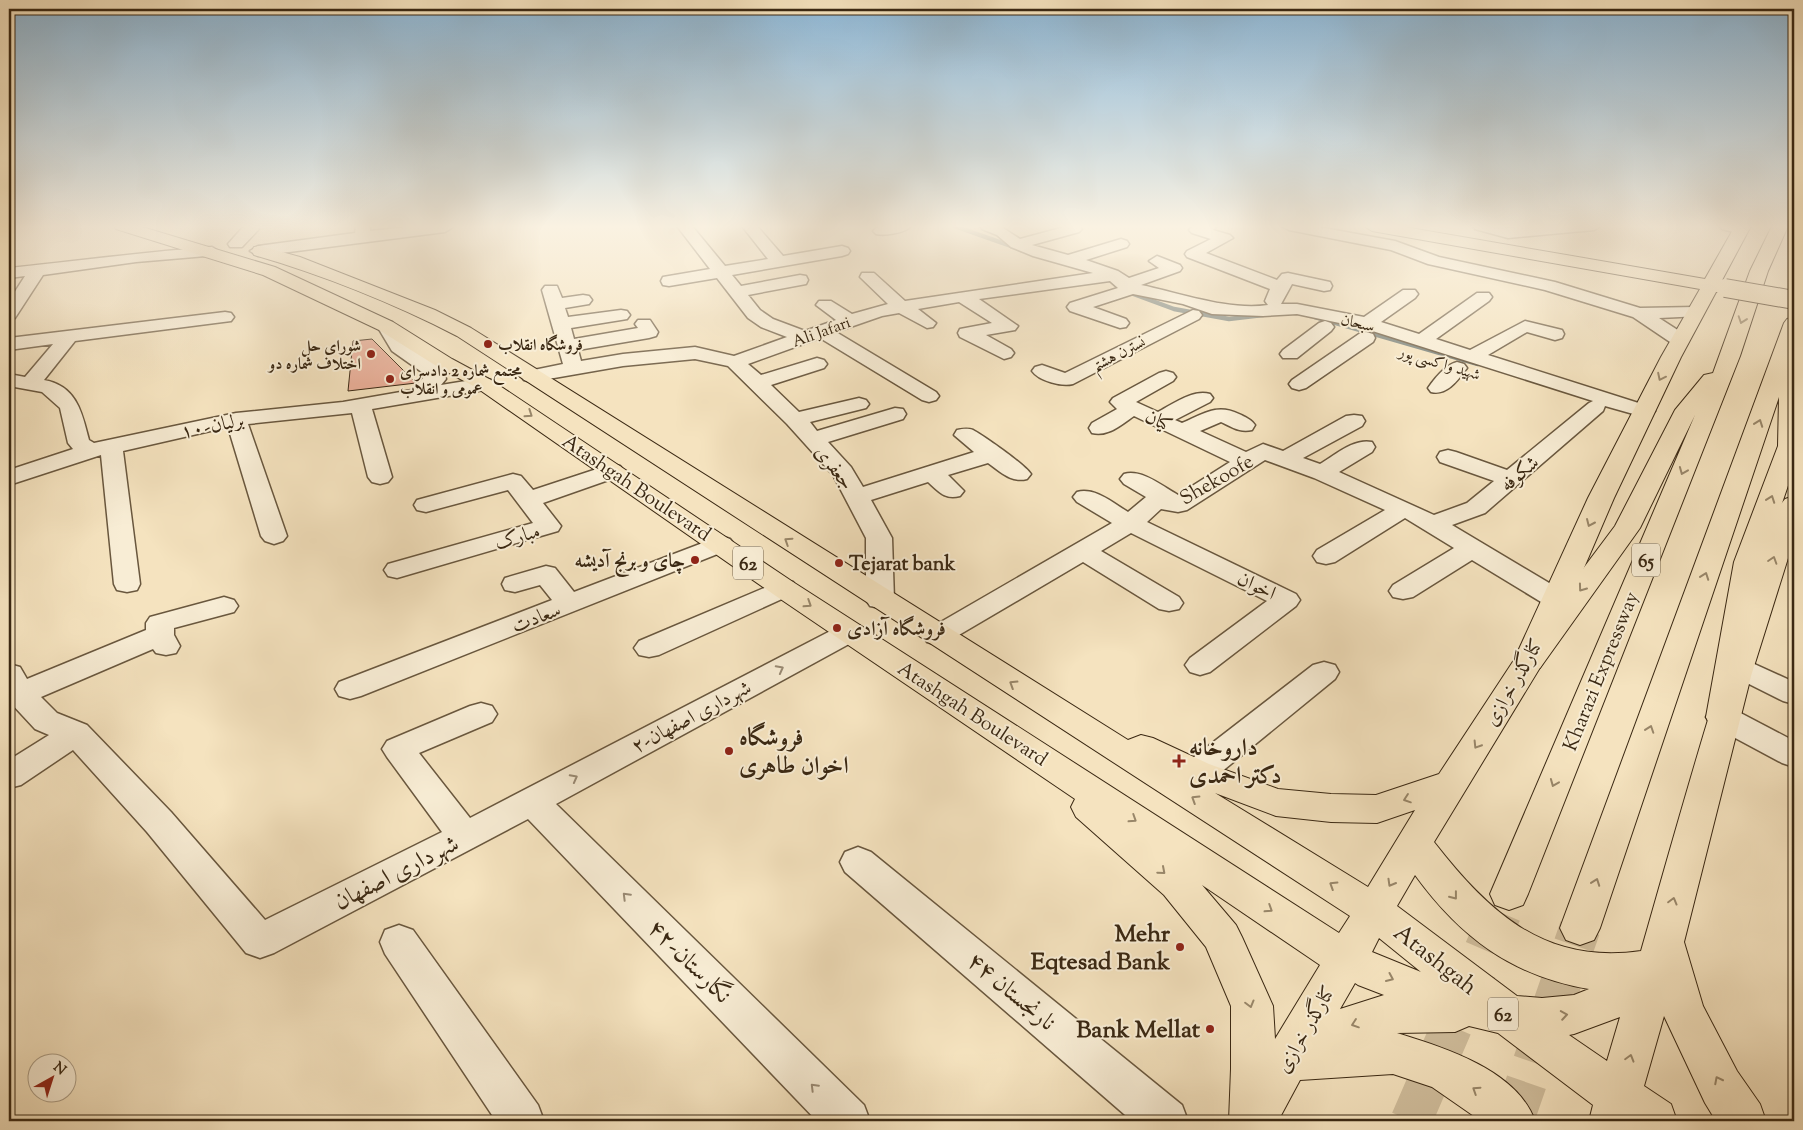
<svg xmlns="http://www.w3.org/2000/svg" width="1803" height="1130" font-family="'Sorts Mill Goudy',Amiri,serif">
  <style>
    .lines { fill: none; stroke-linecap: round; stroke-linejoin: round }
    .stream { stroke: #788079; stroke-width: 4.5 }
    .building { fill: #eaaf99; stroke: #3a2813 }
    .highway-tunnel { stroke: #d0be9d; stroke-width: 41; stroke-dasharray: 41 21; stroke-linecap: butt }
    .minor-casing { stroke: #69573e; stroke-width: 3 }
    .major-casing { stroke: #3a2813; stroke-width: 2 }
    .highway-casing { stroke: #3a2813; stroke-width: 2 }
    .minor { fill: #f8edd5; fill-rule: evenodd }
    .major { fill: #f5e3bf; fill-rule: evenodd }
    .highway { fill: #f5e3bf; fill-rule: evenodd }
    .major-bridge-casing { stroke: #3a2813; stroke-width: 20; stroke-linecap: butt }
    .major-bridge { stroke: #f5e3bf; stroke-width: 18 }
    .oneway { stroke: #988669 }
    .oneway2 { stroke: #998a74 }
    .poi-dot { fill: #8f2418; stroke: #f8edd5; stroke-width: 2 }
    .labels { text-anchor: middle; stroke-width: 4; stroke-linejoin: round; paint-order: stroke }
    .far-street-label { font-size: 16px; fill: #3a2813; stroke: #f8edd5 }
    .far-poi-label { font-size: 16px; font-weight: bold; fill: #3a2813; stroke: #f8edd5; text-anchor: start }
    .shield { fill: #f8edd5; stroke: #73634d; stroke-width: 1 }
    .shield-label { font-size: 19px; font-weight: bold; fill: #3a2813 }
    .street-label { font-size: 20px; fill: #3a2813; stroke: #f8edd5 }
    .poi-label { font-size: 20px; font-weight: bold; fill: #3a2813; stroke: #f8edd5; text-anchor: start }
    .near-poi-label { font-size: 24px; font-weight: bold; fill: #3a2813; stroke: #f8edd5; text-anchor: start }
    .near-street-label { font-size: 24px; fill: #3a2813; stroke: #f8edd5 }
  </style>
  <rect width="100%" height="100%" fill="#f5e3bf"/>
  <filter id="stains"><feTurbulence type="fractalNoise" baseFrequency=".004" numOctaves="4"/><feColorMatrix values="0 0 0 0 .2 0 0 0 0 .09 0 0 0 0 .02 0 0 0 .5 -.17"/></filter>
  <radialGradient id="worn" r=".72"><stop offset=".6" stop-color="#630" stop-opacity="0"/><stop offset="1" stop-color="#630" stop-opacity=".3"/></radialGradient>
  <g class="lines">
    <path class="stream" d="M954,226L1020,249
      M1128,292L1174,309L1229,319L1263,315
      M1315,317L1478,364"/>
  </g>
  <path class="building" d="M372,339L416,383L348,391L353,341Z"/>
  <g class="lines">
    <path class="highway-tunnel" d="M1411,1121L1509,894
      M1513,1121L1580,928"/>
    <g class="minor-casing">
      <path id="minor" d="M244,226H258L259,229L242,247H230L228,244Z
        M356,226H370V231L416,226L453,227L445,232L258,256L250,251L258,246L355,233Z
        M677,226H692L725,266L768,259L742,226H757L783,256L842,246L848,248L850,251L848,254L842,256L732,275L741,286L800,275L806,276L808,280L806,284L748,295L760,310L773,319L805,331L836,320L816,305L819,301H831L852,314L888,304L860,277L862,273H874L905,301L1093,273L1033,256L1011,247L997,235L982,229L980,226H1000L1020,239L1068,226H1079L1082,229L1079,232L1032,245L1068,255L1121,239L1127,241L1129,244L1127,247L1086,260L1118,271L1129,278L1159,268L1149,261L1157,256L1180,265L1182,268L1180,271L1141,285C1180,293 1229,311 1268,305L1265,301L1270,289L1187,257L1185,254L1187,251L1211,239L1192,233L1189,230L1192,227L1217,226L1213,230L1230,235L1233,238L1206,253L1277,280L1282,274L1288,273L1330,282L1332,286L1330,290L1324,291L1292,284L1281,304H1297L1364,317L1403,290H1415L1418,294L1415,298L1381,322L1419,334L1477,293H1489L1492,297L1489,301L1436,339L1470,350L1525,321L1562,330L1564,334L1562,338L1555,340L1527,332L1488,355L1651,407L1655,411L1651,415L1644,417L1605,406L1603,411L1485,513L1452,525L1566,593L1570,599L1566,605L1556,607L1546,605L1472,560L1413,597L1403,599L1393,597L1389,591L1393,585L1454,548L1405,518L1335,562L1326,564L1317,562L1313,556L1317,550L1385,510L1314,478L1265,460L1187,510L1178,512L1161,509L1147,522L1296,594L1300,600L1296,606L1210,672L1200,675L1190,672L1185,665L1190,658L1267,601L1131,533L1101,551L1179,597L1183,603L1179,609L1169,611L1159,609L1083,562L947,642L937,645L927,642L923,636L927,630L1112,523L1077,502L1073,497L1077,492C1095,487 1113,503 1128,512L1146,497L1124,484L1120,479L1124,474C1142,469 1162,486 1178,495L1230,462L1134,416C1121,425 1108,437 1092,433L1089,428L1092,423L1117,409L1110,402L1113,398L1159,373L1166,371L1173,373L1176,377L1173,381L1136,402L1158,412C1173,404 1193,389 1210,394L1213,398L1210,402L1175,420L1182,423C1203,414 1217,403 1239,414C1245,417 1251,419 1255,425L1252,430C1240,433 1232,427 1221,422L1200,431L1246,452L1263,444L1283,451L1346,416L1354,415L1362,416L1365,421L1362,426L1303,458L1320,464C1335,455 1354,438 1372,442L1375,447L1372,452L1339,472L1434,515L1467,503L1494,481L1440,462L1437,457L1440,452L1448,450L1456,452L1507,470L1589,403L1593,401L1363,328L1297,314L1263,316L1212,314L1183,304L1133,294L1093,307L1126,319L1129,323L1126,327L1120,328L1070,311L1067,307L1070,303L1118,288L1110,281L979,299L1018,326L1015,330L986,335L1011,349L1014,353L1011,357L1004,359L960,337L958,333L960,329L992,323L959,302L918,309L936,323L933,327L927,328L899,313L882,316L836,332L936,392L939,396L936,400L929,402L922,400L820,338L748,364L761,375L817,358L824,360L827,364L824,368L771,385L799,412L859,398L866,400L869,404L866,408L810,422L817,431L895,408L903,409L906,414L903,419L828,442L851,467L863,487L974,452L954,435L957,430C963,429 967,428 973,430C984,436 1024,464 1031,474L1027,479C1011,483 1001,472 988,463L948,475L964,491L960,496C945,500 939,492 928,482L871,500L892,538L894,600L890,606L880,608L870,606L866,600V538L833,475L787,424L728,366L695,359L623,366L531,382L524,380L521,376L524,372L563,364L542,290L545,286H557L562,298L583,295L589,296L592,300L589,304L565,308L568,317L621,310L627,311L630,315L627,319L621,320L571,328L574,339L638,328L635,324L638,320H650L658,332L656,336L649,338L578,350L581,361L623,354L695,347L734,356L787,337L761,327L748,318L717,278L669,286L663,285L661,281L663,277L710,269Z
        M883,226H911C906,233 884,236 876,234L873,231L876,228Z
        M1282,226H1313L1395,241L1439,257L1555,282L1640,308L1695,307L1701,308L1704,312L1701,316L1659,318L1687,336L1689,340L1687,344H1673L1633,317L1545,290L1428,264L1391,250L1289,230Z
        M1473,226H1498L1508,228L1525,226H1601L1594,230L1508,238L1475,229Z
        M1720,226H1746L1749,229L1741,234L1722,229Z
        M212,247L220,252L218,255L136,262L43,275L15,318L9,319V301L25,276L9,278V268C77,261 144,252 212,247Z
        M1193,310L1199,311L1202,315L1199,319L1073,384C1062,387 1039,381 1032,371L1035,367L1042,365L1065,373Z
        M225,312L231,313L234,317L231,321L75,341L44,380C77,386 82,413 89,440L94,443L236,413L343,402L412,390L426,375L392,351L377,326L380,322H392L406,343L443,369L446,379L441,385L484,378L491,380L494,384L491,388L484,390L372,409L392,477L388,482L380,484L372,482L368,477L352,413L248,424L287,536L283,541L274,544L265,541L261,536L228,427L123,451L140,584L137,590L127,592L117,590L114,584L101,455L9,485V470L73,449L68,443L60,408L42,392L9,386V374L25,377L53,344L9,350V338Z
        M1325,321L1331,323L1334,327L1331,331L1297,358H1283L1280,354L1283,350L1319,323Z
        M1366,332L1373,334L1375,338L1373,342L1306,388L1299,390L1292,388L1289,384L1292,380L1359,334Z
        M1457,362L1464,364L1467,368C1458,380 1447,396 1431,392L1428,388C1435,378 1445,365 1457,362Z
        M612,464L620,466L624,471L620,476L543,503L561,526L558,531L397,578L388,576L384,570L388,564L533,523L508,490L426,512L417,510L414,505L417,500L513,474L521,476L533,490Z
        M721,536L730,539L734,544L730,549L361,696L350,699L339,696L335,689L339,682L552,600L540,585L515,592L505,590L502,584L505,578L546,566L555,568L574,592Z
        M783,580L793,582L797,588L793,594L659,655L649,657L639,655L634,648L639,641Z
        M224,597L234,600L238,606L234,612L174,628V635L180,646L176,653L166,655L156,653L153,649L41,697L57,713L87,725L171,812L265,920L442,832L387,757L382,749L387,741L470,706L481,703L492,706L497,714L492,722L419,753L470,818L840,626L850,623L860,626L864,632L860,638L556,804L864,1105L870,1121H817L528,819L274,953L260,958L246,953L147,832L73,750L21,785L9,788V760L49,735L35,729L9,701V664L20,667L27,679L146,630V623L150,617Z
        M1739,657L1794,682V704L1783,701L1729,674L1724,667L1729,660Z
        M1324,662L1335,665L1339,672L1335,679L1209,782L1197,785L1185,782L1180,773L1185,764L1313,665Z
        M1722,706L1733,709L1794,741V767L1782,763L1711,725L1706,717L1711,709Z
        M858,847L871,852L1182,1105L1188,1121H1132L845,872L840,862L845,852Z
        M399,925L413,930L538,1105L544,1121H496L385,954L380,942L385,930Z"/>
    </g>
    <g class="major-casing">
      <path id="major" d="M114,226H139L275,267L393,322L452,359L491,380L793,582L1339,933L1350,916L457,336C393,303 323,275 254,255L252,251L254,247L260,246L300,257L435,310L471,328L1128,740L1141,735L1153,738L1209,764L1278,789L1331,794L1376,795L1439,774L1514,660L1588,498L1661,357L1700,289L1372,231L1364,226H1399L1705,279L1735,226H1751L1721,282L1731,284L1734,288L1731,292H1716L1681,357L1614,498L1544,661L1434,842C1489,912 1544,965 1641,951C1684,801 1725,650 1781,504L1785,499L1794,496V539L1751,676L1684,942L1703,1006L1737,1071L1760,1104L1766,1121H1716L1705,1103L1664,1016L1644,1086L1671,1104L1677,1121H1589L1593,1105L1498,1033L1469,1026L1455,1032L1397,1033C1445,1048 1517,1070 1535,1121H1481L1432,1087L1393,1074L1300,1080L1278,1121H1229L1231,1069V1006L1206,947L1164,895L1076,817L1071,807L1075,799L773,594L477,388L438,367L379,330L263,275L116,229ZM1215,793L1276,816L1331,822L1377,823L1415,810L1368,887ZM1415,875C1460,937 1512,976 1589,989L1574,995L1542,998L1517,996L1397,906ZM1202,885L1320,965L1275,1039L1273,1006L1242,937L1236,925ZM1379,938L1421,972L1372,952ZM1355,983L1358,985L1384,995L1340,1009ZM1620,1017L1607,1061L1569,1035L1574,1034Z"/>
    </g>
    <g class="highway-casing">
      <path id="highway" d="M1772,226H1788L1768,271L1740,356L1528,894L1523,905L1509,910L1495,905L1490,894L1695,415L1640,528L1540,668L1529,671L1518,668L1514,661L1615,526L1675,410L1704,375L1713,373L1750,271Z
        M1794,317V468L1762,562L1738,717L1734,725L1722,728L1710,725L1706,717L1734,562L1778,446L1779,397L1600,928L1594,940L1580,945L1566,940L1560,928L1784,323L1787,319Z"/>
    </g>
    <use href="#minor" class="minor"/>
    <use href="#major" class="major"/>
    <use href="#highway" class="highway"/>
    <g class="major-bridge-casing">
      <path id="major-bridge" d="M1725,288L1794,300"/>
    </g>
    <use href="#major-bridge" class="major-bridge"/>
  </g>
  <defs><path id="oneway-chevron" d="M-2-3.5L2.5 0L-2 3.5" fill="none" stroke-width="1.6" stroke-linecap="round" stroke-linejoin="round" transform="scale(1.25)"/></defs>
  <g class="oneway">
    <use href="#oneway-chevron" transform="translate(1742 320) rotate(109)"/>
    <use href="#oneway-chevron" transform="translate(1661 377) rotate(116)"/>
    <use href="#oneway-chevron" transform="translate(529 414) rotate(34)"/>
    <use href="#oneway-chevron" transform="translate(1759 423) rotate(-70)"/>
    <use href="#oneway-chevron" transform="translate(1683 471) rotate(112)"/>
    <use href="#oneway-chevron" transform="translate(1771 499) rotate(-70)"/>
    <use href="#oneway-chevron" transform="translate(1590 523) rotate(114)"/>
    <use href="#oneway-chevron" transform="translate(788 541) rotate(-147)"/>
    <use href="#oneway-chevron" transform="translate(1773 560) rotate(-72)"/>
    <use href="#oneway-chevron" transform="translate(1705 576) rotate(-70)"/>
    <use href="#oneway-chevron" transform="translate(1582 588) rotate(126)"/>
    <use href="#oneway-chevron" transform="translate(808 604) rotate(33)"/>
    <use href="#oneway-chevron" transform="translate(1013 684) rotate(-148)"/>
    <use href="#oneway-chevron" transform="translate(1650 729) rotate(-71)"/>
    <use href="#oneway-chevron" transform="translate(1477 745) rotate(122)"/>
    <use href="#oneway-chevron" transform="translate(1554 783) rotate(112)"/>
    <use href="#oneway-chevron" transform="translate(1195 799) rotate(-148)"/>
    <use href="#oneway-chevron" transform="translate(1407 799) rotate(161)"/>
    <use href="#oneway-chevron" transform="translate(1133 819) rotate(33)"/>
    <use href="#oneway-chevron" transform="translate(1162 871) rotate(41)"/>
    <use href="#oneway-chevron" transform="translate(1596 882) rotate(-70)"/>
    <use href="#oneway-chevron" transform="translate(1391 883) rotate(120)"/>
    <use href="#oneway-chevron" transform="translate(1333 885) rotate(-148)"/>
    <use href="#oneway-chevron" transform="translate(1454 896) rotate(52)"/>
    <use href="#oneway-chevron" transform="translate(1673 901) rotate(-75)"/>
    <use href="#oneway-chevron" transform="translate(1269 909) rotate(33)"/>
    <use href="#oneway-chevron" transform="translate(1390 978) rotate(24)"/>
    <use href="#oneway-chevron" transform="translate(1250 1004) rotate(75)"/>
    <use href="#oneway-chevron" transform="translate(1564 1015) rotate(-9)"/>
    <use href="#oneway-chevron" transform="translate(1355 1024) rotate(161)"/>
    <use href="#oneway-chevron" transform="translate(1630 1058) rotate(-74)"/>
    <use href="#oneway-chevron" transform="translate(1718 1080) rotate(-117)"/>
    <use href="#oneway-chevron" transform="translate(1476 1090) rotate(-147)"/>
  </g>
  <g class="oneway2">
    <use href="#oneway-chevron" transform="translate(780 669) rotate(-28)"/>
    <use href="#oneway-chevron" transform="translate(574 778) rotate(-28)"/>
    <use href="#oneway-chevron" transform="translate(626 896) rotate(-135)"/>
    <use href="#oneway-chevron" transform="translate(814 1087) rotate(-135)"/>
  </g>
  <linearGradient id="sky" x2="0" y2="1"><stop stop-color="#8cb7d7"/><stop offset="0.59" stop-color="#faf2e2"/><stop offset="1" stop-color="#faf2e2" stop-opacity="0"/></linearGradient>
  <rect width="1803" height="384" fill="url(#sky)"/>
  <g class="poi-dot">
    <circle cx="488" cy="344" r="5"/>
    <circle cx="371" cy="354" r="5"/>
    <circle cx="390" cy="379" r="5"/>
    <circle cx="695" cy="560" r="5"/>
    <circle cx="839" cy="563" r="5"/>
    <circle cx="837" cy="628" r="5"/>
    <circle cx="729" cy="751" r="5"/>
    <path d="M1176.5 753.5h5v5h5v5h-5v5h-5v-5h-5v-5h5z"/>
    <circle cx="1180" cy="947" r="5"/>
    <circle cx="1210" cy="1029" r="5"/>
  </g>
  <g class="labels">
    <g class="far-street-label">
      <text transform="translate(1358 322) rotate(13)" y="6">سبحان</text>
      <text transform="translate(821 331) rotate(-20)" y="6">Ali Jafari</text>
      <text transform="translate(1118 353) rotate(-27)" y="6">نسترن هشتم</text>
      <text transform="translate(1440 362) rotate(17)" y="6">شهید واکسی پور</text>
    </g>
    <g class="far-poi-label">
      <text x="498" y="350">فروشگاه انقلاب</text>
      <text x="361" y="351" text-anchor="end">شورای حل<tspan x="361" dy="18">اختلاف شماره دو</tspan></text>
      <text x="400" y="376">مجتمع شماره 2 دادسرای<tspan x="400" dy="18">عمومی و انقلاب</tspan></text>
    </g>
    <g class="shield">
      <rect x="1632" y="543.5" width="28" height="33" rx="4"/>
      <rect x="733" y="546.5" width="30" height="33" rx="4"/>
      <rect x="1488" y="997.5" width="30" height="33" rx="4"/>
    </g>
    <g class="shield-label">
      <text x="1646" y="567">65</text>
      <text x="748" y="570">62</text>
      <text x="1503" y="1021">62</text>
    </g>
    <g class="street-label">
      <text transform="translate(1159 420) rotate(25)" y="7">کیان</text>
      <text transform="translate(212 425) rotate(-11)" y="7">۱۰-برلیان</text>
      <text transform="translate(835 467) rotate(52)" y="7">جعفری</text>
      <text transform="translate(1519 473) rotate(-40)" y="7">شکوفه</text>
      <text transform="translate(1216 479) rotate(-30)" y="7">Shekoofe</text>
      <text transform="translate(637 487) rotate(34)" y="7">Atashgah Boulevard</text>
      <text transform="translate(517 536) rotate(-16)" y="7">مبارک</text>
      <text transform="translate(1257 585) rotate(26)" y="7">اخوان</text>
      <text transform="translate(536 617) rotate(-21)" y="7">سعادت</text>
      <text transform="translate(1600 671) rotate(-68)" y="7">Kharazi Expressway</text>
      <text transform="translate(1513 682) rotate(-60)" y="7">کنارگذر خرازی</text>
      <text transform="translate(973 713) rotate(33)" y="7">Atashgah Boulevard</text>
      <text transform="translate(691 716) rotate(-28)" y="7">۲-شهرداری اصفهان</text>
      <text transform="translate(1305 1029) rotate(-60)" y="7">کنارگذر خرازی</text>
    </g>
    <g class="poi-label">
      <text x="685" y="567" text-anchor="end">چای و برنج آدیشه</text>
      <text x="849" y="570">Tejarat bank</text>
      <text x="847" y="635">فروشگاه آزادی</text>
    </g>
    <g class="near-poi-label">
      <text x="739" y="745">فروشگاه<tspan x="739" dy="28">اخوان طاهری</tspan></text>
      <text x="1189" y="755">داروخانه<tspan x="1189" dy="28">دکتر احمدی</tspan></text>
      <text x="1170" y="941" text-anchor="end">Mehr<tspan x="1170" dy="28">Eqtesad Bank</tspan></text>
      <text x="1200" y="1037" text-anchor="end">Bank Mellat</text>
    </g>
    <g class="near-street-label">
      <text transform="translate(396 872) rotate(-27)" y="8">شهرداری اصفهان</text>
      <text transform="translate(1436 959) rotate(38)" y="8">Atashgah</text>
      <text transform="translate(690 961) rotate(45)" y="8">۴۲-نگارستان</text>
      <text transform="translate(1012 991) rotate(40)" y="8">۴۴ نارنجستان</text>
    </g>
  </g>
  <rect width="1803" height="1130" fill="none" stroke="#f5e3bf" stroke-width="30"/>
  <rect x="10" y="10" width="1783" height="1110" fill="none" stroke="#3a2813" stroke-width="2.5"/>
  <rect x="15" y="15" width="1773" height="1100" fill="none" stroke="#3a2813"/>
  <g transform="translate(52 1078) rotate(39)"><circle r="24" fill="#f8edd5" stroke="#ac9e87"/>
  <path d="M0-4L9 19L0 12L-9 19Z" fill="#8f2418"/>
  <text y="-8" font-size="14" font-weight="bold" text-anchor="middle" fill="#3a2813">N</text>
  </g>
  <rect width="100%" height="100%" filter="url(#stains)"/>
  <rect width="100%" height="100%" fill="url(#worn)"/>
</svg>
